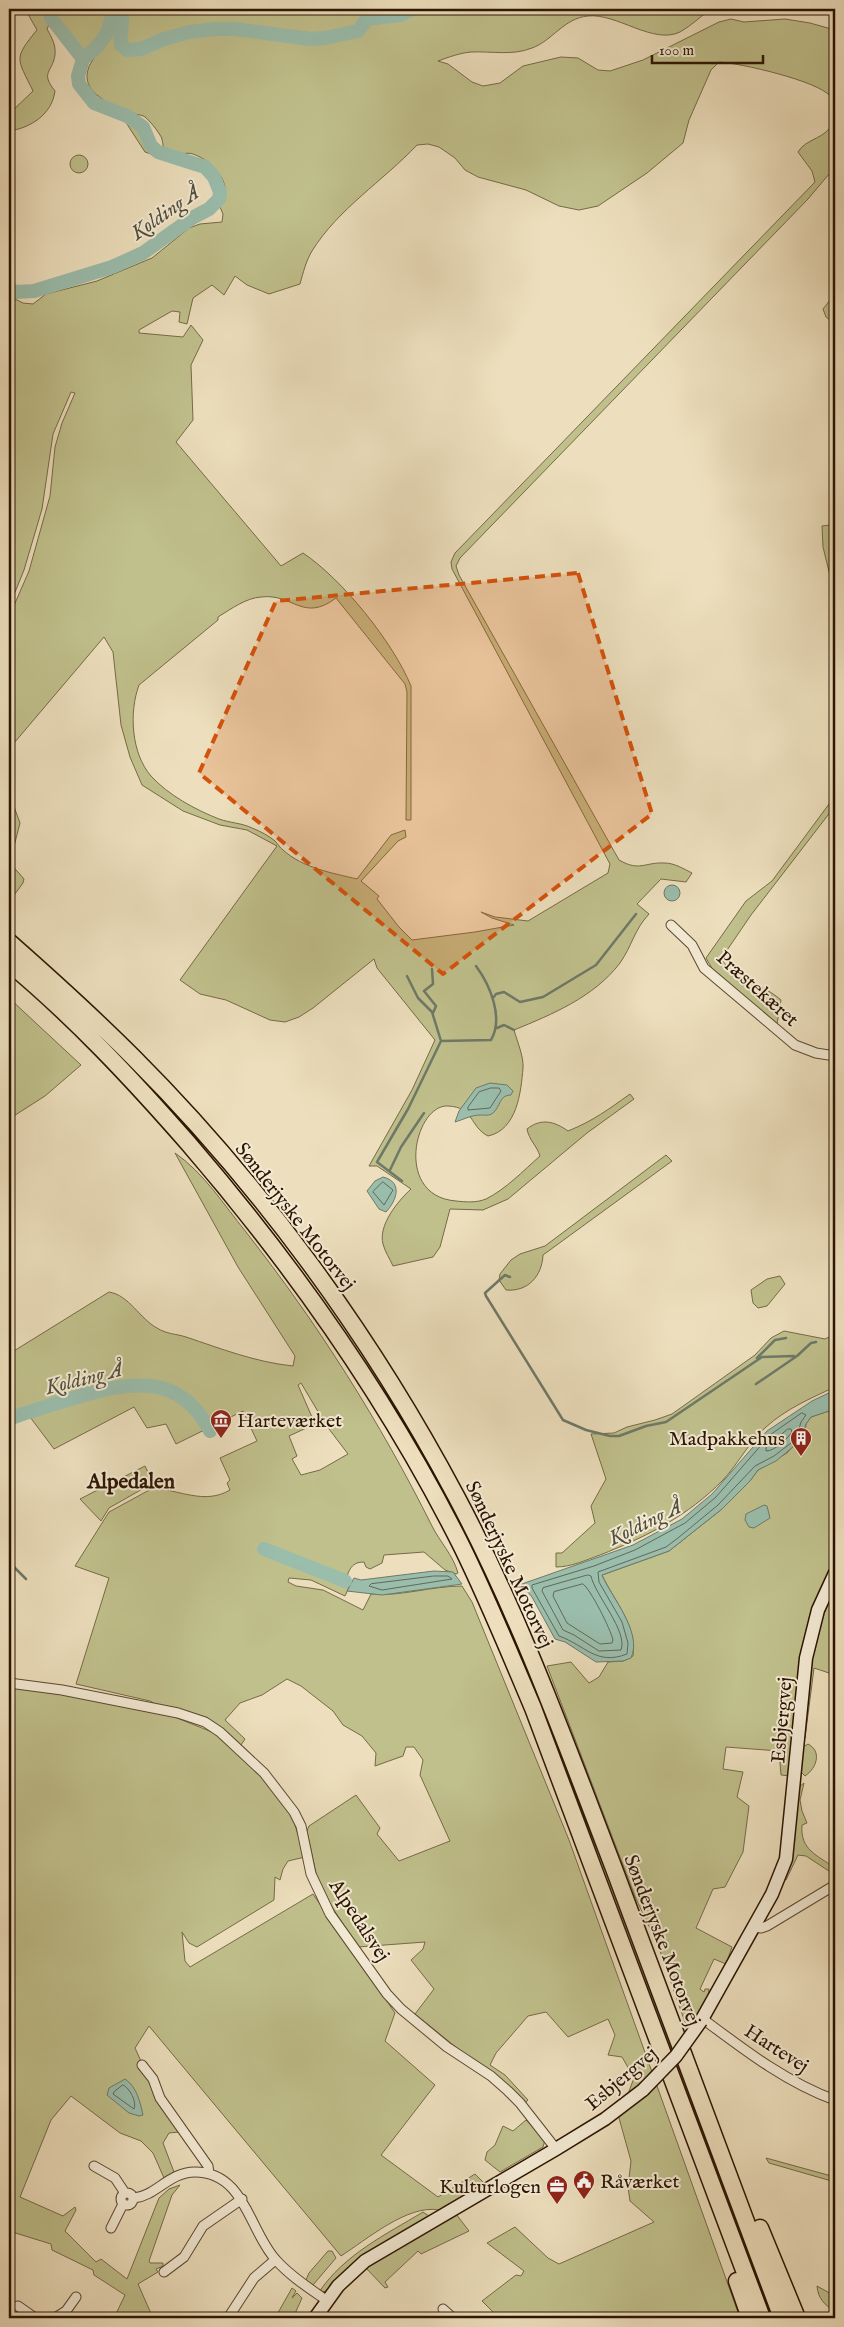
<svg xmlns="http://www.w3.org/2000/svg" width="844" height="2327" font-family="'IM FELL English',serif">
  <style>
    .green { fill: #c0c08c; stroke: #766a47; fill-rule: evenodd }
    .water { fill: #9abdac; stroke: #6e7968 }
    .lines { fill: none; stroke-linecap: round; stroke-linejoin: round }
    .shore { stroke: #636857; stroke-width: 1 }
    .stream { stroke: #6e7968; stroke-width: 2.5 }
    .river { stroke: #9abdac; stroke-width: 14 }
    .minor-casing { stroke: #5c4731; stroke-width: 11 }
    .secondary-casing { stroke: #2c1402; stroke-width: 15 }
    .motorway-casing { stroke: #2c1402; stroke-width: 19 }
    .minor { stroke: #f3ead4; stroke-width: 9 }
    .secondary { stroke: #f3ead4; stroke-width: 12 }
    .motorway { stroke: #eddfbd; stroke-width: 16 }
    .secondary-bridge-casing { stroke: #2c1402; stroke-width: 15; stroke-linecap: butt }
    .secondary-bridge { stroke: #f3ead4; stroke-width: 12 }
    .marked { fill: #d5520b; fill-opacity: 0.2; stroke: #d5520b; stroke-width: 4; stroke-dasharray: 10 6; stroke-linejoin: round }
    .labels { text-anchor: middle; stroke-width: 4; stroke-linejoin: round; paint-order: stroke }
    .street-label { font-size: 20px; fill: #2c1402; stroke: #f3ead4 }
    .poi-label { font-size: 20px; fill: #2c1402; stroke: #f3ead4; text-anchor: start }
    .water-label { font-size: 21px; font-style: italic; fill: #524f3e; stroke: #f3ead4 }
    .neighbourhood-label { font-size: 21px; font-weight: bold; fill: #2c1402; stroke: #f3ead4 }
  </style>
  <rect width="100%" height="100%" fill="#eddfbd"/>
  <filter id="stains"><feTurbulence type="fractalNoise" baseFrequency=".004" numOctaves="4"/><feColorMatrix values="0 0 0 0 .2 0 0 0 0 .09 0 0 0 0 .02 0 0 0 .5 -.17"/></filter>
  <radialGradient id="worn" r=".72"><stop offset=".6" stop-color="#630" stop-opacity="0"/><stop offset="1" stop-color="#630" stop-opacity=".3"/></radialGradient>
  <path class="green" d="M25,9H711C701,16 691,26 680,32C653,45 617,13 588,16C564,18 552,41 532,48C512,56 492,51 471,52C460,53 449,57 438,61L448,64L472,82L483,86L500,83L523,66L561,57L578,58L598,70L610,71L643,60L719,22L731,19L744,22L785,19L810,23L835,30V167L808,199L460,558L456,566L459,575L619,860C640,872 644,862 665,863C674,863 684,869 692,873L686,882L661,879L637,904L649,914C634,930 632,946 620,963C594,997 553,1014 514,1030C517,1041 524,1057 523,1068C521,1092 517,1130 488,1136C470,1127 474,1107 448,1106C415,1104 393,1196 456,1201C466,1202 476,1203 486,1199C506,1189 523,1171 540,1156C537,1146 529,1140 527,1129C541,1118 554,1121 568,1131C593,1121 609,1109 630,1094L634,1099L587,1133L508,1199L483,1210L450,1209L440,1247L433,1257L393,1266C390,1259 385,1252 383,1244C378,1225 398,1201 411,1189L377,1166H369L412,1090L435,1040L377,968L374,959L313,1008L299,1017L285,1022L270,1020L226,1000L200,994L180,980L277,846L247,830L220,825L183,811L142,785L130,757L121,725L113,652L104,637L9,749V617L29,571L50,496L55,447L62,423L75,393L71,392L53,434L42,509L24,570L9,607V296L23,303L33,304L46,294L97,281L152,258L189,228L200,224L222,222L223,214L220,207C236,187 214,161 193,154C185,151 176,158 167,152C161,147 164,140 160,135C157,130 150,121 145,117C143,115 138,115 135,114C110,105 71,90 94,58L80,49L68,31L53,16L47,29C52,38 56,45 55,55C52,73 40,72 55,91C52,114 31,128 9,131V114L33,91C17,58 13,59 37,30ZM719,62C740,63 818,81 830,96C835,104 835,114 833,122C827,139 806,138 798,152L812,171L815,182L455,553L451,562L452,569L610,864L608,873L528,921L495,917L481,912L492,918L514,925L475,932L412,940L399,927L377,899L379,896L361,881L398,841L406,837L405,830L391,835L357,879C332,873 303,868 283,850C280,848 278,844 275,841C269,836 260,831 252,828C242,823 230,823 219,819C196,810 168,795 151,776C131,753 129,712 139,685L218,620V617C231,609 246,598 261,597C293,593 303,623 336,598L405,684L407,692L406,820H411V686C393,642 342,579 303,553L281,566L176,442L193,420L191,365L203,340L191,325L183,337L139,333V330L172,311L180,312L179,322L187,324L193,298L212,285L224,295L235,276L247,285L269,294L300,284C303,273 306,261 312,251C338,209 383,181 417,145L428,144L439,147L455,158L465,170L478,177L526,190L559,206L579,210L598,206L647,173L683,143L689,120L711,70Z
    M125,121C143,131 143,140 154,155L145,152Z
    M70 164a9 9 0 1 1 18 0a9 9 0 1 1-18 0Z
    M835,294V324L826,317L823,309Z
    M830,525L835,579L831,580L823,547L822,526Z
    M9,793L20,823L11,858L13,864L10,863L24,879L23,883L9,902Z
    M835,796V806L751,915L721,959C741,985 759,981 781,1000L777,1024L713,970L706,958L746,901L772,881Z
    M9,998L81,1065L45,1096L9,1119Z
    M175,1153C204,1173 224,1205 246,1232C318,1324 380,1422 432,1526C440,1542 453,1555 458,1573L456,1574L445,1570L424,1552L384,1555L382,1563L370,1569L366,1567L364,1562C349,1562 349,1573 344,1584L349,1587L345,1596L311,1580L289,1578L288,1582L296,1586L323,1590L363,1610L371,1594C399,1597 432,1586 462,1586L472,1602L569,1840L740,2318H499L482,2301L516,2275L521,2276L524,2271L487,2243L515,2227L548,2258L559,2264L654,2222L630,2201L628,2187L631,2161L619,2118L634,2078L622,2057L608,2055L615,2035L608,2019L568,2037L546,2012L528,2016L496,2053L490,2065L505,2075L528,2100L525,2103L415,2014L434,1989L411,1960L423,1949L425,1942L358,1947L319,1887L307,1831L309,1826L356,1795L380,1828L377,1834L399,1861L450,1841L420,1775L423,1760L414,1747H406L403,1756L375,1766L376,1753L362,1736L343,1725L333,1711L301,1686L287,1679L262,1695L240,1703L225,1720L245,1739L241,1745C227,1733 213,1720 195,1714C180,1709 163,1710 150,1701L76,1684L109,1578L75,1566L109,1512L153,1488C179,1490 205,1505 230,1490L227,1483L230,1480L220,1458L257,1441L243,1411L176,1444L166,1424L147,1428L134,1407L54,1449L27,1413L9,1419V1354L109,1292C129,1295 140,1319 157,1328C166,1334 177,1334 186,1337C222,1349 255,1362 293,1366L295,1356L238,1267ZM301,1383L326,1425L348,1454L320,1470L301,1475L292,1459L297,1456L289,1436L315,1424L298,1385Z
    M666,1155L672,1161L543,1255C542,1276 528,1292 506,1290L499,1280L500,1274L511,1260L520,1254L545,1246Z
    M780,1276L785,1284L767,1306L758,1308L753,1303L751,1290L767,1279Z
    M784,1331L825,1339L835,1334V1387C811,1398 786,1409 766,1427C749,1442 738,1464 723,1480C688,1516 646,1537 600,1555C586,1560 571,1567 556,1567V1553H562L595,1523L591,1506L606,1479L591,1434L614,1433L627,1427L655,1420L672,1414L755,1355L771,1338Z
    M835,1409V1564L811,1617L790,1776L781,1775L779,1751L726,1747L723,1769L743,1772L737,1797L749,1806L743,1852L725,1887L713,1889L696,1928L732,1947L726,1964L714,1959L700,1989L704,1992L705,1989H709L708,1998L687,2028L658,1945L636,1899L547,1666L571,1662L589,1683L599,1677L608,1662L623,1661L633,1656C637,1625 614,1601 602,1575L669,1551L722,1509L750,1481L758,1470L787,1453L805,1432L806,1424L811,1417Z
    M145,1466L153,1483L109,1508L101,1521L80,1499Z
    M835,1582V1675L814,1668L805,1738L807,1684L821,1615Z
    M9,1688H30L167,1714L217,1734L274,1789L284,1801L294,1822L305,1857L288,1861L283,1869L280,1880L275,1877L274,1900L197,1947L189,1943L182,1932L185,1961L190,1967L313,1894L395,2013L385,2041L435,2085L381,2155L438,2197L475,2174L484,2183L439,2210C408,2204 366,2240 341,2256L149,2026L135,2048L150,2081L179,2132L169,2133L163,2143L174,2172L164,2178L153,2153L141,2141L120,2133L71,2096L51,2120L20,2197L63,2216L75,2207L76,2210L65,2231L96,2262L101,2259L127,2279L159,2198L169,2189L180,2185L172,2195L149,2261L150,2263H163V2266L156,2269L158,2272L138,2284L153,2318H133L130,2315L127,2318H114L125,2295L94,2275L93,2270L52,2250L51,2244L9,2231Z
    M808,1744C822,1751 817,1768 805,1776L801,1772V1748Z
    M804,1783L800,1800L802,1811L807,1823L802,1825C800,1850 817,1855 835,1868V1875L806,1856L798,1855L786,1880L784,1879L799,1787Z
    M526,2120L545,2140L543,2147L500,2172L485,2160L487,2152L495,2145L503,2126L513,2131Z
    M766,2158L835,2177V2182L769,2163Z
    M423,2212L429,2216L328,2291L319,2292C345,2254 385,2235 423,2212Z
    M456,2214L469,2231L421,2254L418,2251L385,2282L388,2287L385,2288L365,2267Z
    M328,2251H332L336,2258L313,2285L306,2280L309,2273Z
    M817,2286L835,2296V2311C824,2305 818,2298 817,2286Z
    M292,2288L296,2291L292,2298L297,2293L302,2298L293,2318H275Z"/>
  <path class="water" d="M664 893a8 8 0 1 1 16 0a8 8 0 1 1-16 0Z
    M490,1083L507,1085L513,1091L511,1095C499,1095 501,1106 493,1113C489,1116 486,1115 481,1115C471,1115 465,1119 455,1122L459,1111L476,1088Z
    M383,1177C403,1182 397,1200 386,1212L379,1209L367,1191L375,1181Z
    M835,1390V1409L811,1417L806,1424L801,1439L794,1446L776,1461L758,1470L750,1481L722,1509L669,1551L602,1575C611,1597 643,1632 631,1658L623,1661L596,1662L565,1642L555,1639L532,1597L526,1590L521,1589L519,1585L633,1545L682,1519L712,1494L767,1431L812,1401Z
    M764,1505L767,1506L770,1518L754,1528L749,1527L745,1520L746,1514Z
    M434,1571L453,1572L462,1584L382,1595L347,1591L354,1578L361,1580Z
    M125,2079C137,2087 140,2102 143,2115L139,2116L129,2113L107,2095L109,2088Z"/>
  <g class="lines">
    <path class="shore" d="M491,1088H499L501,1091L490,1108L468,1110V1107L479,1092Z
      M383,1182L393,1190L384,1205L373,1192Z
      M802,1413L806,1415L801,1422L797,1436L791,1443L774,1456L755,1466L718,1505L678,1538L666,1547L598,1572L599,1582L622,1622L628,1643L627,1654C596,1666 585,1645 559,1636L532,1588V1585L594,1566L635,1550L685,1523L716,1497L770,1435Z
      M788,1429H791L792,1432C787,1439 775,1451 766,1451V1448Z
      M588,1575L591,1576C595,1595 628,1631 621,1650L599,1651L574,1635L563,1630L542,1591L543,1588Z
      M434,1576H448L452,1579L382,1590L369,1586L371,1584Z
      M583,1584C590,1588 611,1630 613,1640L612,1643L600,1644L567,1623L553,1596L554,1592Z
      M123,2085C130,2088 137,2102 134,2109L113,2094L114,2092Z"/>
    <path class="stream" d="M123,12L149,9
      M432,969L433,984L424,991L436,1006L433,1013
      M493,998L496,994L504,992L520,1002L543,997L596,965L636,914
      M497,1028L504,1025L514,1030
      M441,1041L491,1040C504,1018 490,985 476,966
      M390,1170L401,1147L424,1113
      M402,1181L377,1162L408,1109L441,1041L432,1012L418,998L407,976
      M510,1277L505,1275L485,1293L486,1296L563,1420L586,1430L610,1436H619L646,1426L666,1422L762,1357L794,1356
      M757,1358L775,1340L786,1338
      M756,1384L797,1356L811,1343L816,1342
      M9,1562L26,1579"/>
    <path class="river" d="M120,9C125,16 119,34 121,45L127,50L141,49L164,39L190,32L216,29H235L310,39L325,38L358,31L367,19L400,15L413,9
      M51,18L83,59
      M9,288L15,292L34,291L112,267L143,253L192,218L209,209L219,199L220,192L214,177L205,167L158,152L151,146L143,127L127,116L94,103L79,84L78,76L83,59L97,47L107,33L113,13L118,9
      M9,1419C30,1411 52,1405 74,1398C129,1382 179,1371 210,1431
      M264,1549L345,1581"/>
    <g class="minor-casing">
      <path id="minor" d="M671,925L692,945L704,968L795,1045L816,1053L835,1056
        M9,1683L62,1690L178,1713L205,1722L220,1732L264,1773L294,1812L301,1826L311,1874L330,1914L387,1994L401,2009L447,2047L491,2076L508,2091L520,2103L556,2149
        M753,1927L761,1928L767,1926L835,1885
        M703,2019C743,2049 787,2083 835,2100
        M142,2065L153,2079L160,2098L208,2166L209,2174
        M94,2166L115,2178L125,2193
        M121 2199a6 6 0 1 1 12 0a6 6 0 1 1-12 0Z
        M134,2198C156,2196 169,2172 195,2172C245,2172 249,2231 276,2260C290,2276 309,2288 326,2300
        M111,2228L123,2204
        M164,2272L184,2257L203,2226L242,2199
        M18,2306L35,2318
        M443,2309L453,2318
        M55,2318L66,2311L76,2297
        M228,2318L254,2278L275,2260"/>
    </g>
    <g class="secondary-casing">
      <path id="secondary" d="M701,2021L772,1894L786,1859L806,1658L818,1610L835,1573
        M315,2318L338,2286L365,2261L556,2149L605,2119L643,2090"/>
    </g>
    <g class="motorway-casing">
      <path id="motorway" d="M9,942C51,979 93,1017 133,1057C261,1185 371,1336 456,1496C519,1614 565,1741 613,1866C670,2017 726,2168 782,2318
        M9,963C74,1017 132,1079 188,1143C294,1266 389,1401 462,1547C488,1600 510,1654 533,1708L762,2318
        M760,2228L797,2318
        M737,2281L750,2318"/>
    </g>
    <use href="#minor" class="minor"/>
    <use href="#secondary" class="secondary"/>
    <use href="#motorway" class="motorway"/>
    <g class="secondary-bridge-casing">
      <path id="secondary-bridge" d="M643,2090L676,2056L701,2021"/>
    </g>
    <use href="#secondary-bridge" class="secondary-bridge"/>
  </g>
  <path class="marked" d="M578,573L652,814L443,974L199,773L276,601Z"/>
  <defs>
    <g id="museum-pin" transform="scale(1.125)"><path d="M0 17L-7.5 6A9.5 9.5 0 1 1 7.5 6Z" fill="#8f2418" stroke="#f3ead4"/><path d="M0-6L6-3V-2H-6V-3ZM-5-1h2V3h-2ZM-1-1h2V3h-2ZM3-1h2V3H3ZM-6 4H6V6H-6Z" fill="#fff"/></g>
    <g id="building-pin" transform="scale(1.125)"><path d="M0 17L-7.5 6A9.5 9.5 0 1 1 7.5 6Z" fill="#8f2418" stroke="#f3ead4"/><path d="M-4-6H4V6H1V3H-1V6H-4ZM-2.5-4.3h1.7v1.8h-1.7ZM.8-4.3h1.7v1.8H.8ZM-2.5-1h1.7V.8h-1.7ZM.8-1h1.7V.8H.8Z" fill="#fff"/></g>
    <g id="civic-pin" transform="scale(1.125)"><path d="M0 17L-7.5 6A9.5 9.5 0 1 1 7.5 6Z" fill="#8f2418" stroke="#f3ead4"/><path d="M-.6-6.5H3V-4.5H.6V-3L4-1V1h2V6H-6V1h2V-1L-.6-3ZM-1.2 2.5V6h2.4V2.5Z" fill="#fff"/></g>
    <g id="office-pin" transform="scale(1.125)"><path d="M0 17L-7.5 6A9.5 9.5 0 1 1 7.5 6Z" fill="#8f2418" stroke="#f3ead4"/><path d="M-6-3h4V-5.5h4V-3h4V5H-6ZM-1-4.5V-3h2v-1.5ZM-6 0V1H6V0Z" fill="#fff"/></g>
  </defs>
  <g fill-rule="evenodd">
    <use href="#museum-pin" x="221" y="1420"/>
    <use href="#building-pin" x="801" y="1438"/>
    <use href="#civic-pin" x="584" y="2181"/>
    <use href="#office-pin" x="557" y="2186"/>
  </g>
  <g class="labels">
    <g class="street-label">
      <text transform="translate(758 988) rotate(42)" y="7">Præstekæret</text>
      <text transform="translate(296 1216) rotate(52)" y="7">Sønderjyske Motorvej</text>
      <text transform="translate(510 1564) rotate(65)" y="7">Sønderjyske Motorvej</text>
      <text transform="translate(781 1720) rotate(-85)" y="7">Esbjergvej</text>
      <text transform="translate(360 1920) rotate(57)" y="7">Alpedalsvej</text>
      <text transform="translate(663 1940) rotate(69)" y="7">Sønderjyske Motorvej</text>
      <text transform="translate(777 2048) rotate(33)" y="7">Hartevej</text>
      <text transform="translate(621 2078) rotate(-40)" y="7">Esbjergvej</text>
    </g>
    <g class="poi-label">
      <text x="237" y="1427">Harteværket</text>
      <text x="785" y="1445" text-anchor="end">Madpakkehus</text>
      <text x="600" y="2188">Råværket</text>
      <text x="541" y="2193" text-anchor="end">Kulturlogen</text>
    </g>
    <g class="water-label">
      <text transform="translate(165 212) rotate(-35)" y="7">Kolding Å</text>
      <text transform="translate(84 1378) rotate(-14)" y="7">Kolding Å</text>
      <text transform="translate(645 1522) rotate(-26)" y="7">Kolding Å</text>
    </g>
    <g class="neighbourhood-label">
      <text x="131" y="1488">Alpedalen</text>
    </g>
  </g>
  <rect width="844" height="2327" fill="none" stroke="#eddfbd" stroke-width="30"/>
  <rect x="10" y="10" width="824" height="2307" fill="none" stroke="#2c1402" stroke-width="2.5"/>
  <rect x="15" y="15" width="814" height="2297" fill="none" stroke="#2c1402"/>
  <path d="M652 55v8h111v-8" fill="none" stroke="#2c1402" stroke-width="2.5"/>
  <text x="659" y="55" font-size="15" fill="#2c1402" stroke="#f3ead4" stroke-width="4" paint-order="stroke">100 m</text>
  <rect width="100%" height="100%" filter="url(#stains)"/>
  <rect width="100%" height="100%" fill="url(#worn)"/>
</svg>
